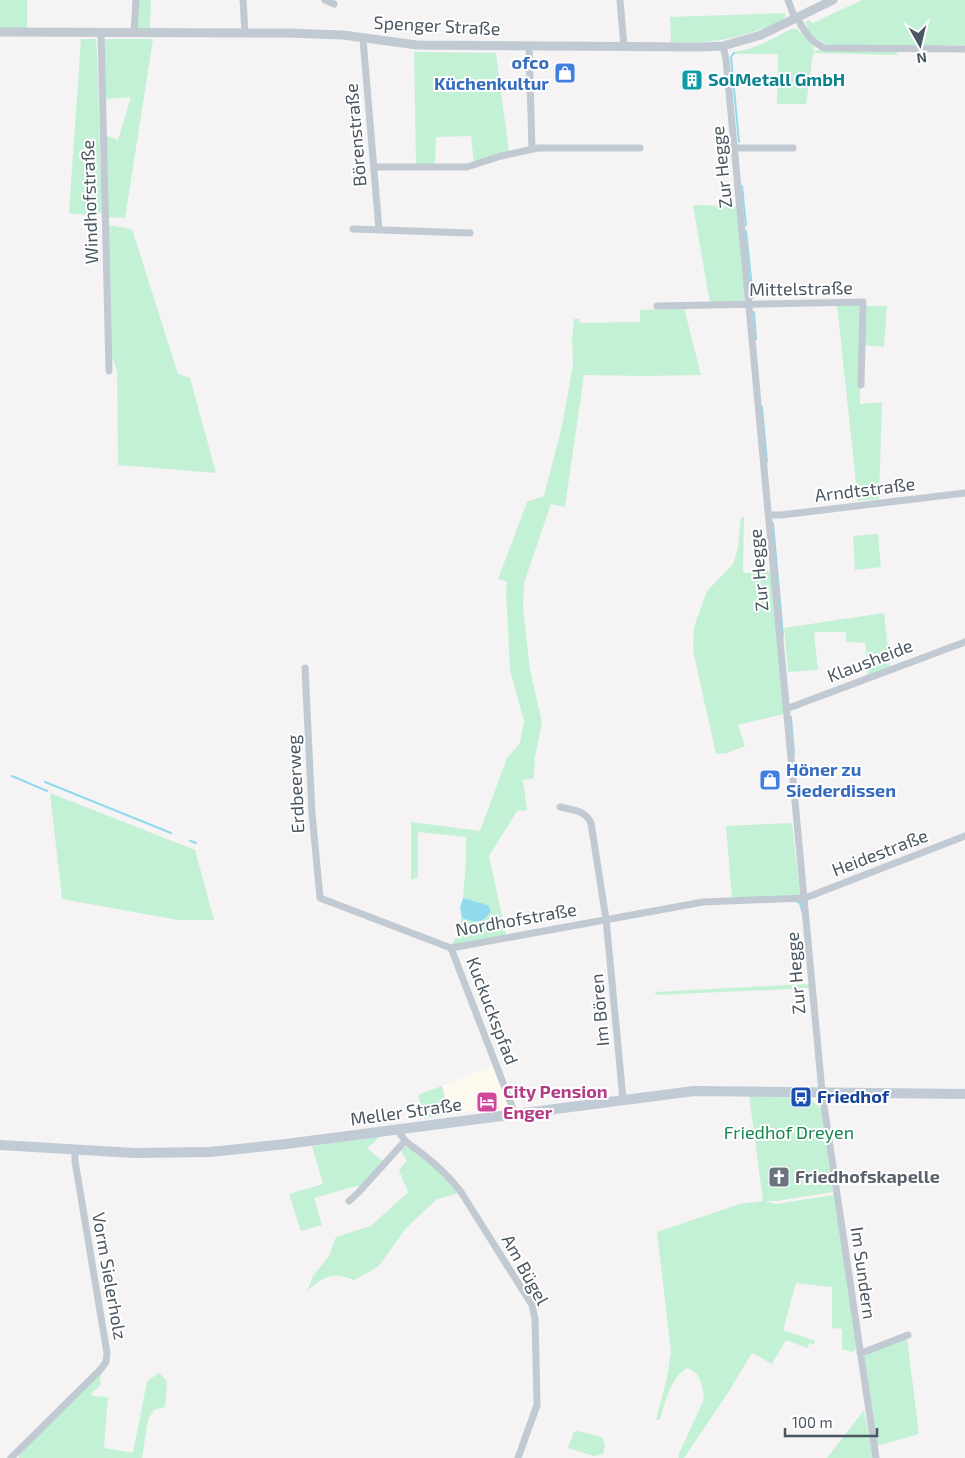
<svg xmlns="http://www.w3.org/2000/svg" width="965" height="1458" font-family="'Exo 2',sans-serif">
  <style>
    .commercial { fill: #fdf9ef }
    .green { fill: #c3f1d5 }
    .water { fill: #90daee }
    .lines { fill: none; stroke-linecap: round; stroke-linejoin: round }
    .stream { stroke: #90daee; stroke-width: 2 }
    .minor { stroke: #c1cad2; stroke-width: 7 }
    .tertiary { stroke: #c1cad2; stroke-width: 9 }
    .secondary { stroke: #c1cbd6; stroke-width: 10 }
    .labels { text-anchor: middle; stroke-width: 4; stroke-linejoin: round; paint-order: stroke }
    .street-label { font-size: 18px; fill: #4a5661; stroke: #fff }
    .shop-label { font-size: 18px; font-weight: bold; fill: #366cbe; stroke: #fff; text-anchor: end }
    .culture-label { font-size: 18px; font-weight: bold; fill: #0d838f; stroke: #fff; text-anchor: start }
    .hotel-label { font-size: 18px; font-weight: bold; fill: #b23c85; stroke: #fff; text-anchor: start }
    .transit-label { font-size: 18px; font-weight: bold; fill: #164399; stroke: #fff; text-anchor: start }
    .park-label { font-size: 18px; fill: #17864f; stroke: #fff }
    .worship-label { font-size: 18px; font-weight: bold; fill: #5b616d; stroke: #fff; text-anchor: start }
  </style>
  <rect width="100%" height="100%" fill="#f5f3f3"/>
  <path class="commercial" d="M494,1065L511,1110L476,1115L475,1111L449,1114L442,1086Z"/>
  <path class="green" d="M0,0H27V28H0Z
    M137,0H151L150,28L135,29Z
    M862,0H965V45L897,46V55L813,53L827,44C815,39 807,35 806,21L809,20L813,23Z
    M786,13L784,20C744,38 715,44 671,42L670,17Z
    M791,29H797L814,47L806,104H777L778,54H731L733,52C753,50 773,39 791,29Z
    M81,39H96L97,50L102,212L96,216L69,213Z
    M104,39H153L125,218L107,217L105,135L118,140L131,97L104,99Z
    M414,52L496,53L509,152L474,163L471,136L436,137L435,166L416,165Z
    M693,205L737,206L745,296L744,302L710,303Z
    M107,225L132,229L178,374L190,378L216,473L118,465L117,370L111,356Z
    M837,305H860V404L882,402L879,499L858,501Z
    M865,306H887L884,347L863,345Z
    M684,308L701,375L645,376L584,375L565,507L551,504L524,583L523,607L530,670L542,722L535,757L534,778L523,780L527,810L517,811L489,856L506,934L504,936L451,946L461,929V917L469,920L480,922L488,905L463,898L466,863V837L418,832V877L411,880V822L480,831L507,758L520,743L524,721L510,670L506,591L507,582L498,579L527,502L544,496L562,426L573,365L572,339L574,319H579L580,323L640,322V310Z
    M741,517H744L743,573L772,571L784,714L738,725L745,746L727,753L716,754L693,651L694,627L707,591L733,564L738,548Z
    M878,534L881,567L855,570L853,536Z
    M884,613L890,667L868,675L865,643L846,642V632H814L818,670L788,672L784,628Z
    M50,793L195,850L214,920H178L62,899Z
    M792,823L800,895L732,898L726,826Z
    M809,984V988L656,995L655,992Z
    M442,1086L449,1114L424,1118L418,1095Z
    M749,1095L809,1098L822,1109L833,1192L776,1201H765L776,1204L834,1195L857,1349L852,1352L842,1349V1329L832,1328V1287L796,1283L783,1330L815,1341L814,1344L810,1343L807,1348L786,1340L772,1364L752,1353L729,1391L684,1458H679L678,1456L704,1399C703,1387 700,1371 687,1368C671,1377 665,1403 660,1419L656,1420L667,1378L671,1352L657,1232L740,1204L763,1201Z
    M381,1136L367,1148L385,1163L362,1188L356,1186L314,1198L322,1225L301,1231L289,1194L323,1184L312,1146Z
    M406,1146L452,1175L462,1188L456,1194L437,1199L406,1228L378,1267L354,1280C333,1272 323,1275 307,1292L313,1276L329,1256L336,1237L371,1226L408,1192L399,1170L407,1161L401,1150Z
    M907,1338L919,1434L876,1446L864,1354Z
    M101,1372L100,1386L91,1393L93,1396L108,1397L104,1448L133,1453L147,1381L159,1373L167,1381L165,1407L154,1410L148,1420L142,1458H19V1453Z
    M864,1410L873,1458H827Z
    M578,1431L602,1437L605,1445L603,1454L594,1456L568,1448L574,1432Z"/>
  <path class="water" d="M463,898L488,905L491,911C482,924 477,923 462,918L460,908Z"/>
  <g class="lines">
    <path class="stream" d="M734,53L731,57L739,142
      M742,186L746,225
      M746,231L753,298
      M754,312L756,339
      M762,407L767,462
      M773,523L783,636
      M791,717L794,754
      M12,776L47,791
      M45,782L171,833
      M190,841L196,843
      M796,901L800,903L802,911"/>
    <path class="minor" d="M243,0L245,32
      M325,0L334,4
      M620,0L624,47
      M788,0L795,19
      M797,18C805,32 810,42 825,48L965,49
      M101,32L109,371
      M134,32L136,0
      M363,39L379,230
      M529,46L532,149
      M723,46L726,59L822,1092L876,1458
      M735,148H793
      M374,167H467L501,156L538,148H640
      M353,229L470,233
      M657,306L863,302L861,385
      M769,515H781L965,493
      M305,668L312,813L320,898L451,948L703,902L805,898L965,836
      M786,709L965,642
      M560,807C573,810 585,810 591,823L606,919L623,1099
      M451,948L515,1114
      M398,1129C403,1143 415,1147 425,1156C439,1167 451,1179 461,1192L532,1305L535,1319L537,1405L518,1458
      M349,1201L358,1193L405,1141
      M860,1353L867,1351L908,1335
      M11,1458L101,1369L106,1362L107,1353L75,1161V1150"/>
    <path class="tertiary" d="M0,32L287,33L343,35L417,45L702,47L723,46L761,35L833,0"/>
    <path class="secondary" d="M0,1145L134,1153L210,1152L286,1144L694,1091L965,1094"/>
  </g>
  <defs>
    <g id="shop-square" transform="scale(1.125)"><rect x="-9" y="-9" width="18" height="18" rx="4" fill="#3f7fe0" stroke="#fff"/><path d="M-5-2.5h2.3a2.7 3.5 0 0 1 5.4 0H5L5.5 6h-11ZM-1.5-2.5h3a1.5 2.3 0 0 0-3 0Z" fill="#fff"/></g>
    <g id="building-square" transform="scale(1.125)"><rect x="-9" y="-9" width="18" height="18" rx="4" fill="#0f9aa8" stroke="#fff"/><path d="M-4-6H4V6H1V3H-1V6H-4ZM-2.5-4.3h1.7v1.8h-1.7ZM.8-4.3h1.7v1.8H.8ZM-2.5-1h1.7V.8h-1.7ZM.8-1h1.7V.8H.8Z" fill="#fff"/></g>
    <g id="bus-square" transform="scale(1.125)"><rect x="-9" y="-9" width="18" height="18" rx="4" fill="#1a4fb4" stroke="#fff"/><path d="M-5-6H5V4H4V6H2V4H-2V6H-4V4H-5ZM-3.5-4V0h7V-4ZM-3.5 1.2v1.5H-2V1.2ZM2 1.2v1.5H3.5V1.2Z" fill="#fff"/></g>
    <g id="hotel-square" transform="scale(1.125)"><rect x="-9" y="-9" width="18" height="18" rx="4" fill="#d1479c" stroke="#fff"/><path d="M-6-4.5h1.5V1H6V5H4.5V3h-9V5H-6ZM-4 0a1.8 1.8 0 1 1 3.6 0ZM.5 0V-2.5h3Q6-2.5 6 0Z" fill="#fff"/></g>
    <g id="church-square" transform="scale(1.125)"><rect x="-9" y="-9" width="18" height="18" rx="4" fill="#6b7280" stroke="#fff"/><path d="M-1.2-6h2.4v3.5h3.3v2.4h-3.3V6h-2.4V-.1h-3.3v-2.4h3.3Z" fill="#fff"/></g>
  </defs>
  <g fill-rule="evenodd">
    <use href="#shop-square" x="565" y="73"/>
    <use href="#building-square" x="692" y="80"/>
    <use href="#shop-square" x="770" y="780"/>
    <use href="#bus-square" x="801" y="1097"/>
    <use href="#hotel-square" x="487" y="1102"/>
    <use href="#church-square" x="779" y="1177"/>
  </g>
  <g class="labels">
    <g class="street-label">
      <text transform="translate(437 26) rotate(3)" y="6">Spenger Straße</text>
      <text transform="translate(356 135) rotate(-95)" y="6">Börenstraße</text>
      <text transform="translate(722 167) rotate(-96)" y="6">Zur Hegge</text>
      <text transform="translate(90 202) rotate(-92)" y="6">Windhofstraße</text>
      <text transform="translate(801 289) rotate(-1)" y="6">Mittelstraße</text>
      <text transform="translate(865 490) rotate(-7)" y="6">Arndtstraße</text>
      <text transform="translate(759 570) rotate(-95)" y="6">Zur Hegge</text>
      <text transform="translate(870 661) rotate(-21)" y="6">Klausheide</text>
      <text transform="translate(296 784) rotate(-93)" y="6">Erdbeerweg</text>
      <text transform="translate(880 853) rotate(-21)" y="6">Heidestraße</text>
      <text transform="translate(516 920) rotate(-10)" y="6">Nordhofstraße</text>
      <text transform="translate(796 973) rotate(-95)" y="6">Zur Hegge</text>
      <text transform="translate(600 1010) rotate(-95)" y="6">Im Bören</text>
      <text transform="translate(492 1011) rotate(69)" y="6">Kuckuckspfad</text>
      <text transform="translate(406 1112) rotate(-8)" y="6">Meller Straße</text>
      <text transform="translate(525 1270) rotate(61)" y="6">Am Bügel</text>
      <text transform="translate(863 1273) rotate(82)" y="6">Im Sundern</text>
      <text transform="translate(109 1276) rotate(80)" y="6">Vorm Sielerholz</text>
    </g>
    <g class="shop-label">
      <text x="549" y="69">ofco<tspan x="549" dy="21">Küchenkultur</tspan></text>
      <text x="786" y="776" text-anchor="start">Höner zu<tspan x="786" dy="21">Siederdissen</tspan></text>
    </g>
    <g class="culture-label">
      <text x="708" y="86">SolMetall GmbH</text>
    </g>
    <g class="hotel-label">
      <text x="503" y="1098">City Pension<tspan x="503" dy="21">Enger</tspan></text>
    </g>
    <g class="transit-label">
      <text x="817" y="1103">Friedhof</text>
    </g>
    <g class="park-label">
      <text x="789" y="1139">Friedhof Dreyen</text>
    </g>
    <g class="worship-label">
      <text x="795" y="1183">Friedhofskapelle</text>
    </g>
  </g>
  <g transform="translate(920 45) rotate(172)" stroke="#ffffff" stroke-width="4" paint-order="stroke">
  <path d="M0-4L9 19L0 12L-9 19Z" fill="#4a5661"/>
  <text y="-8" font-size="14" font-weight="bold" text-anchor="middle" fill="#4a5661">N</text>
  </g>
  <path d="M785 1428v8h92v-8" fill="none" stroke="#4a5661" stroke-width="2.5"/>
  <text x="792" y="1428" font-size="15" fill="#4a5661" stroke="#ffffff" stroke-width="4" paint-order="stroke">100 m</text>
</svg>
